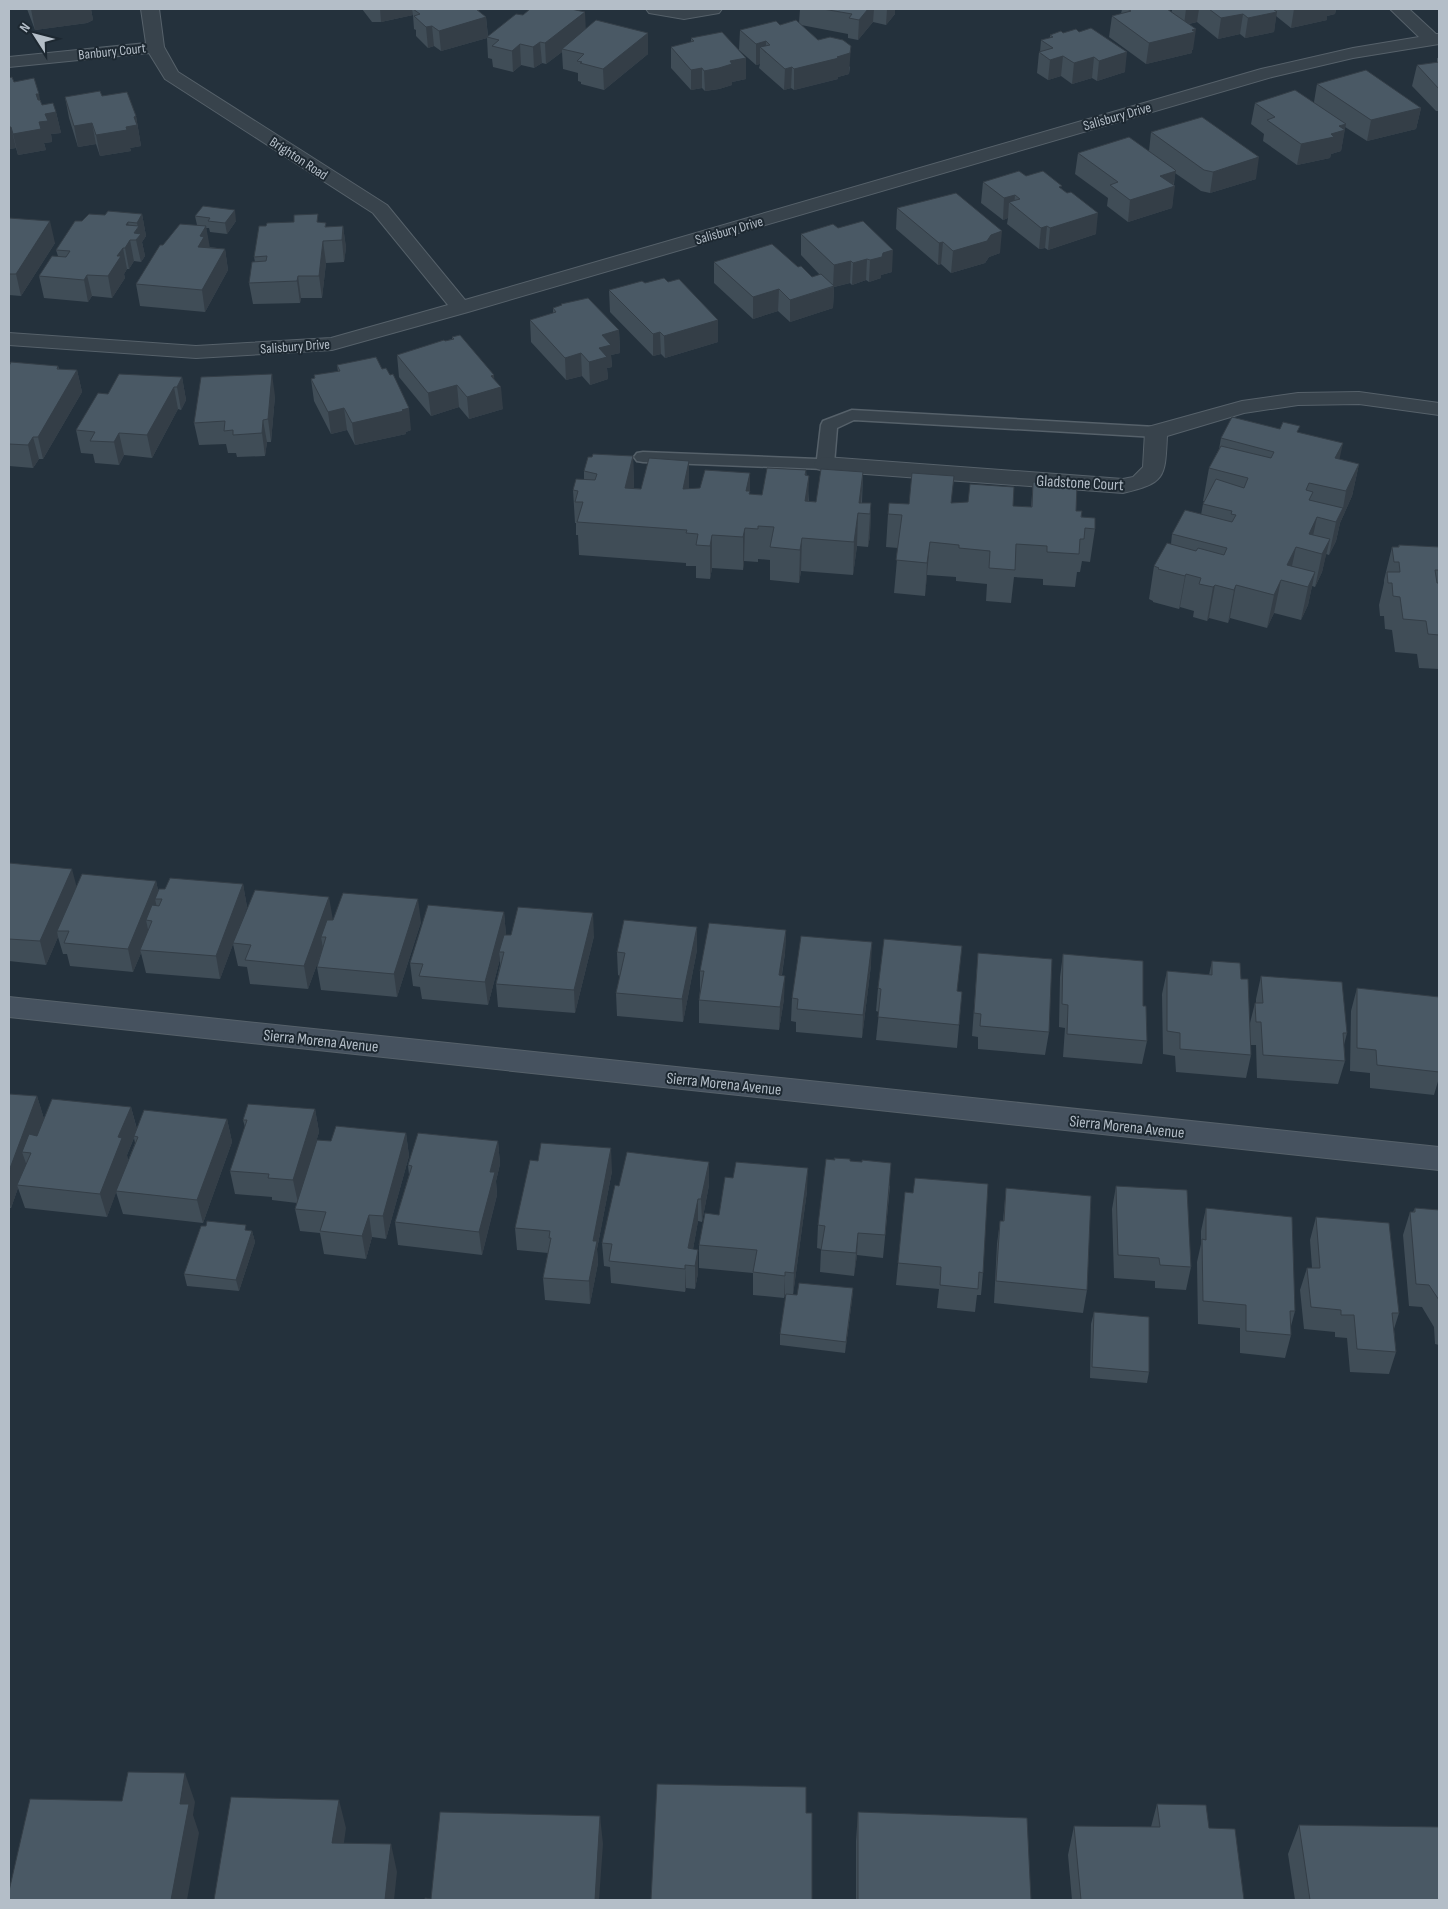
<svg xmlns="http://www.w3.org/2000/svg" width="1448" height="1909" font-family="'Sofia Sans Condensed',sans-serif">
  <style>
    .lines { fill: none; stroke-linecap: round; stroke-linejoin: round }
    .lane-casing { stroke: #56616a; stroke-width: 3 }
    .street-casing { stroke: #56616a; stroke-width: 2 }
    .secondary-casing { stroke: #56616a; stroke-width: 2 }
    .lane { fill: #38434c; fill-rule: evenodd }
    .street { fill: #38434c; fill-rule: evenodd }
    .secondary { fill: #46525f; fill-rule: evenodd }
    .wall { fill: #404d57; fill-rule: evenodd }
    .shaded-wall { fill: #343e47 }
    .building { fill: #4a5965; stroke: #343e47 }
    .labels { text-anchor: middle; stroke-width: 4; stroke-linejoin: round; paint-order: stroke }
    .far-street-label { font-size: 14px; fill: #b4bec8; stroke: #1d2831 }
    .street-label { font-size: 16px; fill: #b4bec8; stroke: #1d2831 }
  </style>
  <rect width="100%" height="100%" fill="#24313c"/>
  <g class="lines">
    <g class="lane-casing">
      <path id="lane" d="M852,410L1156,427L1162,428L1164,432L1162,436L1156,437L854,420L837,428L834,464L831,468L825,469L643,462L637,461L634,457L637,453L643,452L817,459L821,425L823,421Z"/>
    </g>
    <g class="street-casing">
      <path id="street" d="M141,9H159L164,47L178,72L387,205L465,300L1261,69L1353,48L1419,37L1390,9H1409L1436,34H1439V44L1353,58L1272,77L468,312L332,350L196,358L9,345V333L196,346L331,338L448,305L373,213L165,79L149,53L9,67V57L146,43Z
        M646,9H722L719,13L684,19L649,13Z
        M1359,392L1439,403V415L1359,404L1298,405L1244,413L1167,436C1165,477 1166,483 1123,493L825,471L817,469L814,464L817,459L825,457L1123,479L1133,477L1143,467L1145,432L1148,427L1242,401L1298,393Z"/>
    </g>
    <g class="secondary-casing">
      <path id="secondary" d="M9,997L1439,1147V1170L9,1017Z"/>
    </g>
    <use href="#lane" class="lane"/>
    <use href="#street" class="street"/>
    <use href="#secondary" class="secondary"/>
  </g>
  <path class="wall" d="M27,9H91L93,20L87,23L35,30Z
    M362,9H479V12L486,17L488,36L585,29L648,33V54L604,90L581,84V82L578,81V73L563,69L562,52L546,64L542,63L534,68L521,65L513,72L493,67L492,59L488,58L487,38L441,51L434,46L428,48L416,36V30L414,29L413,15L381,22H372Z
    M800,9H895V14L886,25L873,22L858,40L848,38V34L801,25L850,67L849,74L838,77V79L794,90L791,88L784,90L759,68L760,64L756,65L739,50L740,30L780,25L799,23Z
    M1122,9H1167L1172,12V9H1336L1335,14L1327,16V20L1291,28L1276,16L1274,32L1245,38L1240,34L1218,39L1197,22L1189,24L1193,50H1192V53L1146,64L1109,37L1112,16L1121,14Z
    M1050,35L1125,72L1097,81L1092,78L1072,84L1061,76L1048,80L1037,73L1039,52H1040L1041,40L1050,38Z
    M691,38L746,58V79L732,82V85L719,89L705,91L702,88L691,90L671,68V47L691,42Z
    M1437,58H1439V111H1436L1412,86L1417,65L1437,63Z
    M14,82L40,100L42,105L56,112L61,133L51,134L52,142L44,143L46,150L18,155L16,148L9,149Z
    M1317,84L1421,108L1416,129L1367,141L1345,127L1341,151L1331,154L1330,158L1297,165L1263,141L1264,134L1251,124L1255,103L1314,102Z
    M102,96L136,116L141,146L130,148L131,151L100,156L96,144L78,147L69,118L65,97Z
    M1151,132L1256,179L1210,193L1201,191L1175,173L1172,208L1128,222L1107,206L1108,198L1075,174L1078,153L1149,151Z
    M1026,176L1062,189L1096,234L1048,250L1045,248L1039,249L1007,224L1008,218L1003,220L981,203L983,182Z
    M897,208L1000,253L989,257L985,263L951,273L941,264L938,265L896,229Z
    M142,214L146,236L142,242L145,256L141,262L134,261L129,269H127L124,274L125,278L112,298L92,296L88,302L44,298L39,276L58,256L56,250L82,221L105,215Z
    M195,216L236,221L227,234L210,232L209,228H206L209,247L225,249L228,270L205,312L140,306L136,284L163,245L197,225Z
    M9,218L55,243L21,296L9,295Z
    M320,222L326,223V227L343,226L346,248L344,262L326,263L322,298H301L300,303L253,304L249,283L255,262L254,257Z
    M838,228L892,272L881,275V278L869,282L866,280L852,285L850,283L834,287L833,308L790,322L778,311L753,319L714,283V262L798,267L812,277L820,275L801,255V234Z
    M668,282L718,320V342L665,358L661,354L653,356L610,312L609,290L645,283Z
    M561,304L619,330L620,353L611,355L612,367L607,368L608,379L590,385L582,376L566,380L531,342L530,320L553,313V308L561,306Z
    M452,337L494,379L503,409L469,419L459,407L431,416L399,377L397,355L452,339Z
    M337,365L411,430L406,432V434L355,445L347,430L331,434L314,401L311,379L314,378V375L338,372Z
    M9,366H58L59,369L77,370L82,392L43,459H39L33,468L9,466Z
    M182,377L186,400L181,410L178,409L152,458L124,455L119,465L95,463L93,454L81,453L76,430L108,394Z
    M275,396L271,442H267L265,456L237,457L236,453H228L226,444L199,445L194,423Z
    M1280,429L1298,432L1339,459L1359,464L1352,496L1340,523L1336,541L1329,555L1326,554L1322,572L1315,587L1312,586L1308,605L1301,620L1274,613L1267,628L1230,618L1228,623L1209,618L1207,621L1193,617L1194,611L1180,607L1179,609L1153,602V601L1149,599L1154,566L1171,544L1172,534L1201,515L1203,504L1204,501H1203L1209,468L1219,449L1221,438Z
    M633,456L634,488L641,489L689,461V489L750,494L762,495L806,470L809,501L816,502L863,472L862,503H871L870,536L868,547L857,546L853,575L801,571L799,583L770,580V560L758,559V562L744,561L743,570L712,568L710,579L696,578V566H686V563L579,555L578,535H576V523H575L573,490L584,480V471Z
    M1033,482L1076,511L1095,529L1090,562L1082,561L1080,572H1077L1075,587L1043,585V579L1014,577L1011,603L986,601L987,584L956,581V577L927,575L925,596L894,593L898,548L886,547L888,514L909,504L952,503L1013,506L1031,507Z
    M1399,545L1439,547V669L1419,668L1417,654L1395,652L1392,630L1385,629L1384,616H1380L1379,605L1384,583V580L1392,547H1398Z
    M9,863L76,886L156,881L158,890L243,884L247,907L238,932L333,920L421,922L397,997L321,990L317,967L319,959L308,989L250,984L247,967L238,966L233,944L220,979L146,973L141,953L133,972L70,966L67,954H63L58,937L46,965L9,961Z
    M504,912L506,935L594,936L575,1013L498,1007L496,984L500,965V959L488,1005L422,999L420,987L413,986L410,963Z
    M697,927V950L683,1022L617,1016L616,993L620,976L618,975L617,952Z
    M786,930L785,953L782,975L784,999L779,1030L699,1023V1000L700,990V971Z
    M978,953L1049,1032L1045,1055L978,1049V1037L972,1036Z
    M1063,954L1143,1006L1147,1041L1142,1064L1063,1057L1065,1028L1059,1027L1060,977Z
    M1212,961L1241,979L1250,1023L1255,1003H1256V999L1261,976L1347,1033L1344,1045L1345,1061L1338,1084L1257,1078L1256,1045H1251V1055L1246,1078L1176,1072L1175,1056L1163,1054L1162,994L1167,971L1209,975Z
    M871,965L862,1038L796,1032V1022L791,1021L792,998Z
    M878,988L962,992L957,1048L876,1040L879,1012L876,1011Z
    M1357,988L1439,997V1078L1434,1095L1370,1088V1073L1350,1071L1351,1011Z
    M9,1094L37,1096L44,1119L131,1107L137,1129L227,1119L232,1142L203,1223L123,1214L116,1192L107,1217L25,1208L18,1188L11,1208H9ZM134,1138L135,1143L128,1161L127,1155Z
    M315,1109L319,1132L304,1181L331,1141L406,1133L409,1156L386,1239L372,1237L366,1259L324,1254L320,1233L300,1231L295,1209L297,1203L272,1200V1197L235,1194L230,1171L245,1127L243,1120Z
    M498,1141L500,1164L496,1181L497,1195L482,1255L398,1245L395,1222L409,1175L408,1165Z
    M850,1161L890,1186L883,1258L857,1255L854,1276L820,1272L821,1249L817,1248L818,1225Z
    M709,1162V1185L702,1222L698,1221L693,1249L698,1273L695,1289L686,1288L685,1292L611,1283L610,1267L604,1266L602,1243L619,1186Z
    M612,1171L597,1249L598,1263L590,1304L545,1300L543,1278L548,1253L517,1250L515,1228Z
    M1116,1186L1191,1267L1186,1290L1155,1288V1281L1114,1278L1112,1209Z
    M1006,1188L1087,1290L1083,1313L994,1303L997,1244L1000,1221H1003Z
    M807,1191L793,1295H797L853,1288L852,1300L845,1353L780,1345V1334L786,1295H785L784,1298L753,1295V1273L699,1268V1245L719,1215Z
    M905,1192L983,1273L981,1295H977L975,1312L937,1308L939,1289L896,1285Z
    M1206,1208L1295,1311L1291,1326V1335L1285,1358L1240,1353V1328L1198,1324L1197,1262L1201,1244V1231Z
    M1415,1208L1439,1210V1345L1435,1344L1434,1327L1422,1307L1409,1306L1403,1235L1410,1212H1413Z
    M1316,1217L1399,1313L1394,1329L1396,1352L1389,1374L1350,1372L1347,1338L1335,1337V1332L1304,1329L1300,1290L1307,1268H1312L1310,1240Z
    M247,1230L252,1231L255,1242L239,1291L187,1286L184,1274Z
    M1094,1312L1149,1372L1147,1383L1090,1378L1091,1324Z
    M1157,1804L1209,1828L1244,1900H1072L1068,1855L1074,1826L1151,1827Z
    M858,1812L1031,1900H856V1841Z
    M1299,1825L1439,1900H1295L1288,1854Z"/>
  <path class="shaded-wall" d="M31,9H91L93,20L87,23L35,30Z
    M380,9H412L413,15L381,22Z
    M474,9H479L480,19L486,17L488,37H487V38L441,51L439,31Z
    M868,9H874L873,22L858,40L859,20Z
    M887,9H895V14L886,25Z
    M1186,9H1199L1197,22L1184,25Z
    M1294,9H1336L1335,14L1327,16V20L1291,28Z
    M585,12L586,33L562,49V52L546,64L545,43Z
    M1277,12L1274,32L1245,38L1248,18Z
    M1243,14L1240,34L1218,39L1221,18Z
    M432,26L434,46L428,48L426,27Z
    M1196,29L1193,50H1192V53L1146,64L1149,43Z
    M648,33V54L604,90L603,69Z
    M766,41V53L760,47V64L756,65V44Z
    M540,42L542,63L534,68L533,47Z
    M520,44L521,65L513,72L512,51Z
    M851,46L849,74L838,77V79L794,90V69L837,57Z
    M1127,52L1125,72L1097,81L1099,61Z
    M1063,56L1061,76L1048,80L1050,60Z
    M1094,57L1092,78L1072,84L1074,63Z
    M746,58V79L732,82V85L719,89L705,91L704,71L730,61Z
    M792,67L791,88L784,90L785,69Z
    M702,68V88L691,90V70Z
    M36,94H39L43,115Z
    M1421,108L1416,129L1367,141L1371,120Z
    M56,112L61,133L51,134L52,142L44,143L46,150L18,155L13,134L39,122L45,114Z
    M136,116L141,146L130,148L131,151L100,156L96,135L126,127L134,117Z
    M92,123L96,144L78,147L74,126Z
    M1346,124L1341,151L1331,154L1330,158L1297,165L1301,144L1331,134L1339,126Z
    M9,127H11L16,148L9,149Z
    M1259,157L1256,179L1210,193L1213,172Z
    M1176,171L1173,186H1175L1172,208L1128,222L1130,200L1160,176Z
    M1015,195L1014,206L1009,202L1008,218L1003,220L1004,198Z
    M235,210L236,221L227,234L225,223Z
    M1098,213L1096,234L1048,250L1050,228Z
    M142,214L146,236L142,242L145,256L141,262L136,240L134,233L138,228L137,223Z
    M50,221L55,243L21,296L16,274Z
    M128,222L131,240H130L134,261L129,269L125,248L126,225Z
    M206,226L210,248L198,247L200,236Z
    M343,226L346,248L344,262L342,240Z
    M1047,226L1045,248L1039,249L1041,228Z
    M1002,231L1000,253L989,257L985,263L951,273L953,251L991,235Z
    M323,241L326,263L322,298L319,276Z
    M943,242L941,264L938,265L939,243Z
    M123,248L127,269L124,274L125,278L112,298L108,276L117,256Z
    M225,249L228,270L205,312L202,290Z
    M893,250L892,272L881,275V278L869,282L870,260L883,253Z
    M867,259L866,280L852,285L853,263Z
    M851,261L850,283L834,287L833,308L790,322V300L833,287L834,265Z
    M87,275L92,296L88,302L84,280Z
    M298,276L301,298L300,303L297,281Z
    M779,289L778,311L753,319V297Z
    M718,320V342L665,358L664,336Z
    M619,330L620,353L611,355L612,367L607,368L608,379L590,385L589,362L599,348L602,335Z
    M660,332L661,354L653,356V334Z
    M581,353L582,376L566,380L565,358Z
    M77,370L82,392L43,459L38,437Z
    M272,374L275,396L271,442L268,419Z
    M494,375L495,388L501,387L503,409L469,419L467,397L491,376Z
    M182,377L186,400L181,410L177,387Z
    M457,385L459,407L431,416L428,393Z
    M174,387L178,409L152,458L147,435Z
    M344,408L347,430L331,434L328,412Z
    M409,408L411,430L406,432V434L355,445L352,423Z
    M263,420L267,442L265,456L262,433Z
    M119,433L124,455L119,465L114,442Z
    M33,437L39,459L33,468L28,445Z
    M1343,443L1336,475L1335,458Z
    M633,456L634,489L625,488Z
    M689,461V494L683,489Z
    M1359,464L1352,496L1340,523L1336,541L1329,555L1336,522L1343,508L1346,491Z
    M806,470L805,500L809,476L808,509L804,533L805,475Z
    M863,472L861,505L858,513L857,546L853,575L854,542Z
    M750,473V506L746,491Z
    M871,503L870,536L868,547L870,514Z
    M1317,517L1310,550L1309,534Z
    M745,528L744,561L743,570V537Z
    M712,535V568L710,579V546Z
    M802,538L801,571L799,583L800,550Z
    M1330,539L1322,572L1315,587L1322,554Z
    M930,542L927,575L925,596L927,563Z
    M1296,547L1289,580L1287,565Z
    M1315,572L1308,605L1301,620L1308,587Z
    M1186,574L1180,607L1179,609L1185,576Z
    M1281,580L1274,613L1267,628L1274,595Z
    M1215,585L1209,618L1207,621L1213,587Z
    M1236,585L1230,618L1228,623L1234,590Z
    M72,869L78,892L57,931L58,937L46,965L40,941Z
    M156,881L160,899H155L158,912L152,921L146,920L149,934L140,950L141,953L133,972L128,949Z
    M243,884L247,907L220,979L216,956Z
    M329,897L333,920L327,938L326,937H321L323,948L308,989L304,966Z
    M418,899L421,922L397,997L394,974Z
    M504,912L506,935L499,952L500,959L488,1005L485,982Z
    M593,913L594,936L575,1013L574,990Z
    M697,927V950L683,1022L682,999Z
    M786,930L785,953L778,998L779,975Z
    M872,942L871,965L862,1038L863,1015Z
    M785,976L784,999L779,1030L780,1007Z
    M37,1096L44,1119L31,1153L22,1152L27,1166L17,1185L18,1188L11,1208L9,1201V1171Z
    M131,1107L137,1130L127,1155L128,1161L107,1217L100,1194L118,1137Z
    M315,1109L319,1132L298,1203L293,1180Z
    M227,1119L232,1142L203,1223L197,1200Z
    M406,1133L409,1156L386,1239L383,1216Z
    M498,1141L500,1164L496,1181L497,1195L482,1255L479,1232L490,1172Z
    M611,1148L612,1171L597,1249L598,1263L590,1304L589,1281L593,1241Z
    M709,1162V1185L702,1222L701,1199Z
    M808,1168L807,1191L793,1295L794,1273Z
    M698,1199V1221L690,1266L688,1248Z
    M369,1215L372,1237L366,1259L362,1236Z
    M252,1231L255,1242L239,1291L236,1280Z
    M858,1233L857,1255L854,1276L856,1253Z
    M698,1250V1273L695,1289V1266Z
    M685,1265L686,1288L685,1292Z
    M785,1272V1295L784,1298L785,1276Z
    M853,1288L852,1300L845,1353L846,1342Z
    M185,1773L195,1802L193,1815L199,1833L187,1900H171L180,1804Z
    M339,1800L346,1828L340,1871L332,1843Z
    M600,1816L603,1844L599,1900H595Z
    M391,1844L397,1872L394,1900H385Z"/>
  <path class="building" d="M413,9H476L486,17L439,31L432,26L426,27L414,16L420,14Z
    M530,9H571L585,12L545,43L540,42L533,47L520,44L512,51L492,46L499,40L487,37L516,14L523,15Z
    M823,9H868L859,20L849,18L852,14Z
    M1127,9H1167L1196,29L1192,30L1195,32L1149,43L1112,16L1131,11Z
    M1209,9H1273L1277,12L1248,18L1243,14L1221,18Z
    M596,20L648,33L603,69L580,63L582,62L577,61L584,54L562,49Z
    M796,20L818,40L830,37L843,40L851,46L850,53L837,57L839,58L794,69L792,67L785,69L760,47L770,45L766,41L756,44L740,30L776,21L780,25Z
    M1091,28L1127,52L1099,61L1094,57L1074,63L1063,56L1050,60L1039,52L1053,48L1041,40L1053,37L1050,35L1061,31L1063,33L1076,29L1079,32Z
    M722,32L746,58L730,61L732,64L719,68L704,71L702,68L691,70L671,47L694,41L691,38Z
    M1439,62V89L1417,65Z
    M1366,70L1421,108L1371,120L1317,84Z
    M12,77L14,82L34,78L39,94H36L38,100H40L42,105L53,103L56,112L45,114L48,121L39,122L41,129L13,134L11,127H9V78Z
    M1295,90L1346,124L1339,126L1345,130L1331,134L1334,137L1301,144L1267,120L1275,117L1255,103Z
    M100,91L102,96L127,92L136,116L134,117L137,125L126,127L127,130L96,135L92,123L74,126L65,97Z
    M1202,117L1259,157L1213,172L1204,170L1151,132Z
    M1129,137L1174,169L1176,171L1160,176L1175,186L1130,200L1110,185L1118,182L1078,153Z
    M1019,171L1026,176L1043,171L1062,186L1059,187L1067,193L1071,192L1098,213L1050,228L1047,226L1041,228L1009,202L1020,199L1015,195L1004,198L983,182Z
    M956,193L1002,231L991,235L987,241L953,251L943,242L939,243L897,208Z
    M203,206L235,210L225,223L208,221L210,218L195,216Z
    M108,211L142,214L137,223L128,222L126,225L139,226L134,233L141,234L136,240H130L125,248H123L117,256H121L108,276L87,275L84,280L39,276L52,256L66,257L70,251L56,250L75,221H82L89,214L105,215Z
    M318,214L317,222L326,223L325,227L343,226L342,240L323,241L319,276H298L297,281L249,283L252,262L266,261L267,256L254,257L259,226H266L267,223L294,222V215Z
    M9,218L50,221L16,274H9Z
    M863,221L893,250L883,253L882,257L870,260L867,259L853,263L851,261L834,265L801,234L833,224L838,228Z
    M180,224L206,226L200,236L204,237L198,247L225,249L202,290L136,284L160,245H163Z
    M772,244L798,267L801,266L812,277L821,274L834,286L790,300L779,289L753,297L714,262Z
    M664,278L668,282L679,279L718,320L664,336L660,332L653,334L609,290L642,281L645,283Z
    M588,298L619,330L602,335L611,345L599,348L607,357L589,362L581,353L565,358L530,320L556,312L553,308L562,305L561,304Z
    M460,335L494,375L491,376L501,387L467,397L457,385L428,393L397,355L444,340L445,341L454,339L452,337Z
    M376,357L382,369L386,368L390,375L393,374L409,408L402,410L404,411L352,423L344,408L328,412L311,379L315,378L314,375L340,371L337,365Z
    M11,362L58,366L57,369L77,370L38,437H33L28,445L9,444V366Z
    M119,374L182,377L177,387H174L147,435L119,433L114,442L90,441L95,432L76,430L98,393L108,394Z
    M272,374L268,419L263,420L262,433L233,435V430L224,431L225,421L194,423L201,377Z
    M1232,417L1280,429L1283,422L1300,426L1297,432L1343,443L1335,458L1359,464L1346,491L1309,483L1306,490L1313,492L1309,500L1343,508L1336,522L1317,517L1309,534L1330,539L1322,554L1296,547L1287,565L1315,572L1308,587L1281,580L1274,595L1236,585L1234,590L1215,585L1213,587L1199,584L1201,578L1186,574L1185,576L1158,569L1159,568L1154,566L1167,543L1196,551L1198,548L1224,555L1227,548L1172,534L1185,510L1232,522L1236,515L1231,514L1232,511L1203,504L1216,479L1244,488L1248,478L1209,468L1221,446L1271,458L1274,452L1221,438Z
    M593,454L633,456L625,488L641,489L649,458L689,461L683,489L700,488L705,470L750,473L746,491H750L749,494L762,495L767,468L806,470L805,475L809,476L805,501L816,502L821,469L863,472L859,503H871L870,514L858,513L854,542L802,538L800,550L770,547L774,527L758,526V529L745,528L743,537L712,535L710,546L696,545L698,534L686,533L687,530L577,522L583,502H575L578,491L573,490L576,479L595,480L597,474L584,471L588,457H592Z
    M912,473L954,476L951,503L968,502L970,484L1014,487L1013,506L1032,507L1033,482L1077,485L1076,511H1082L1081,517L1095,518V529L1085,528L1084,539H1080L1079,554L1047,552V546L1016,544L1015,570L989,568L990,551L959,548V545L930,542L927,563L896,560L902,515L888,514L889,503L909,504Z
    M1399,545L1439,547V570H1435L1437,583H1439V635L1428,634L1426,621L1403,619L1400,597L1393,596L1392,583H1388L1387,572H1400L1399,562H1394L1392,547H1399Z
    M9,863L72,869L40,941L9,939Z
    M82,874L156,881L128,949L64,943L69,931H57Z
    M170,878L243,884L216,956L140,950L152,921L146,920L152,905L159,906L162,899H155L159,889H165Z
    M255,890L329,897L304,966L245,960L251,945L233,943Z
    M343,893L418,899L394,974L317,967L326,937H321L327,920H333Z
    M428,905L504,912L485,982L419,976L423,964L410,963Z
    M518,907L593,913L574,990L496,984L504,952H499L504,935H511Z
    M624,920L697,927L682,999L616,993L625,953L617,952Z
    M709,923L786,930L779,975L785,976L780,1007L699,1000L704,971H700Z
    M801,936L872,942L863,1015L797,1009L798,999L792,998Z
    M884,939L962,946L957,991L962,992L959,1025L878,1017L881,989L878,988Z
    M978,953L1052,959L1049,1032L980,1026L981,1014L974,1013Z
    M1063,954L1143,961V1006H1146L1147,1041L1067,1034L1068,1005L1062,1004Z
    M1212,961L1240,963L1241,979H1248L1251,1055L1180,1049V1033L1167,1031V971L1212,975Z
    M1261,976L1342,982L1347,1033H1343L1345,1061L1263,1055L1261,1022H1256L1255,1003H1263Z
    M1357,988L1439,997V1072L1377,1065L1376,1050L1357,1048Z
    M9,1094L37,1096L9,1171Z
    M52,1099L131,1107L118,1137L122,1138L100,1194L17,1185L31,1153L22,1152L29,1134L37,1136Z
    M248,1104L315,1109L293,1180L268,1178L269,1174L230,1171L247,1120H243Z
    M144,1110L227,1119L197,1200L116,1191L138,1137L134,1136Z
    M336,1126L406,1133L383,1216L369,1215L362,1236L320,1231L326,1212L295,1209L317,1140L331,1141Z
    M418,1133L498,1141L490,1172H495L479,1232L395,1222L412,1166L408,1165Z
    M541,1143L611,1148L593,1241H597L589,1281L543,1278L551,1238H549L550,1231L515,1228L530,1160L538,1161Z
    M627,1152L709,1162L701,1199H698L688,1248L698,1250L695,1266L685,1265V1269L609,1261L612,1244L602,1243L615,1185L619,1186Z
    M834,1158L850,1159V1161L862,1162V1160L891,1163L885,1235L858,1233L856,1253L821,1250L825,1226L818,1225L826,1159L835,1160Z
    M736,1162L808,1168L794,1273L785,1272V1276L753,1272L757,1250L699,1245L705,1213L719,1215L725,1177L733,1178Z
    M915,1178L988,1184L983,1273L979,1272L978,1289L940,1285L941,1267L898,1263L905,1192L913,1193Z
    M1116,1186L1187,1190L1191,1267L1160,1265L1159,1258L1118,1255Z
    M1006,1188L1091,1196L1087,1290L996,1281L1000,1221H1004Z
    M1206,1208L1292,1217L1295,1311H1290L1291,1335L1246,1331V1305L1203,1301L1202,1239L1206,1240Z
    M1415,1208L1439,1210V1300L1429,1285L1416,1284L1410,1212H1415Z
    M1316,1217L1389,1223L1399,1313H1392L1396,1352L1357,1349L1354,1315H1341V1310L1311,1307L1307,1268H1320Z
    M207,1221L246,1225L245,1230L252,1231L236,1280L184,1274L201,1226H206Z
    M799,1283L853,1288L846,1342L780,1334L786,1294L797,1295Z
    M1094,1312L1149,1317V1372L1092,1367Z
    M128,1772L185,1773L180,1804H189L171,1900H9V1891L30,1799L122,1801Z
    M657,1784L806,1787V1813H812V1900H651Z
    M231,1797L339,1800L332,1843L391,1844L385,1900H214Z
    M1157,1804L1206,1805L1209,1828L1235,1829L1244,1900H1081L1074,1826L1160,1827Z
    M440,1812L600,1816L595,1900H425V1898L431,1899Z
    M858,1812L1027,1818L1031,1900H858Z
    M1299,1825L1439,1827V1900H1310Z"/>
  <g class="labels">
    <g class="far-street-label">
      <text transform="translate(112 51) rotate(-6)" y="5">Banbury Court</text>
      <text transform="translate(1117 116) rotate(-16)" y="5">Salisbury Drive</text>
      <text transform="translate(299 158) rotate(33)" y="5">Brighton Road</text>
      <text transform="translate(729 230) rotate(-16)" y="5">Salisbury Drive</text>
      <text transform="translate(295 346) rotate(-4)" y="5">Salisbury Drive</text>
    </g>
    <g class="street-label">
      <text transform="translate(1080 482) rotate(3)" y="6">Gladstone Court</text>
      <text transform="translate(321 1040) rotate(6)" y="6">Sierra Morena Avenue</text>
      <text transform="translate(724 1083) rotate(6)" y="6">Sierra Morena Avenue</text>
      <text transform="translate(1127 1126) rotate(6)" y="6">Sierra Morena Avenue</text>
    </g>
  </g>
  <rect width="1448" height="1909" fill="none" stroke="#b4bec8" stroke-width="20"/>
  <g transform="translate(35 35) rotate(306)" stroke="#1d2831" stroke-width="4" paint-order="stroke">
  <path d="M0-4L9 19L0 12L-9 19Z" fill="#b4bec8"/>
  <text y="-8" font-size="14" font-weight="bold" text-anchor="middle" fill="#b4bec8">N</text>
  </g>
</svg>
